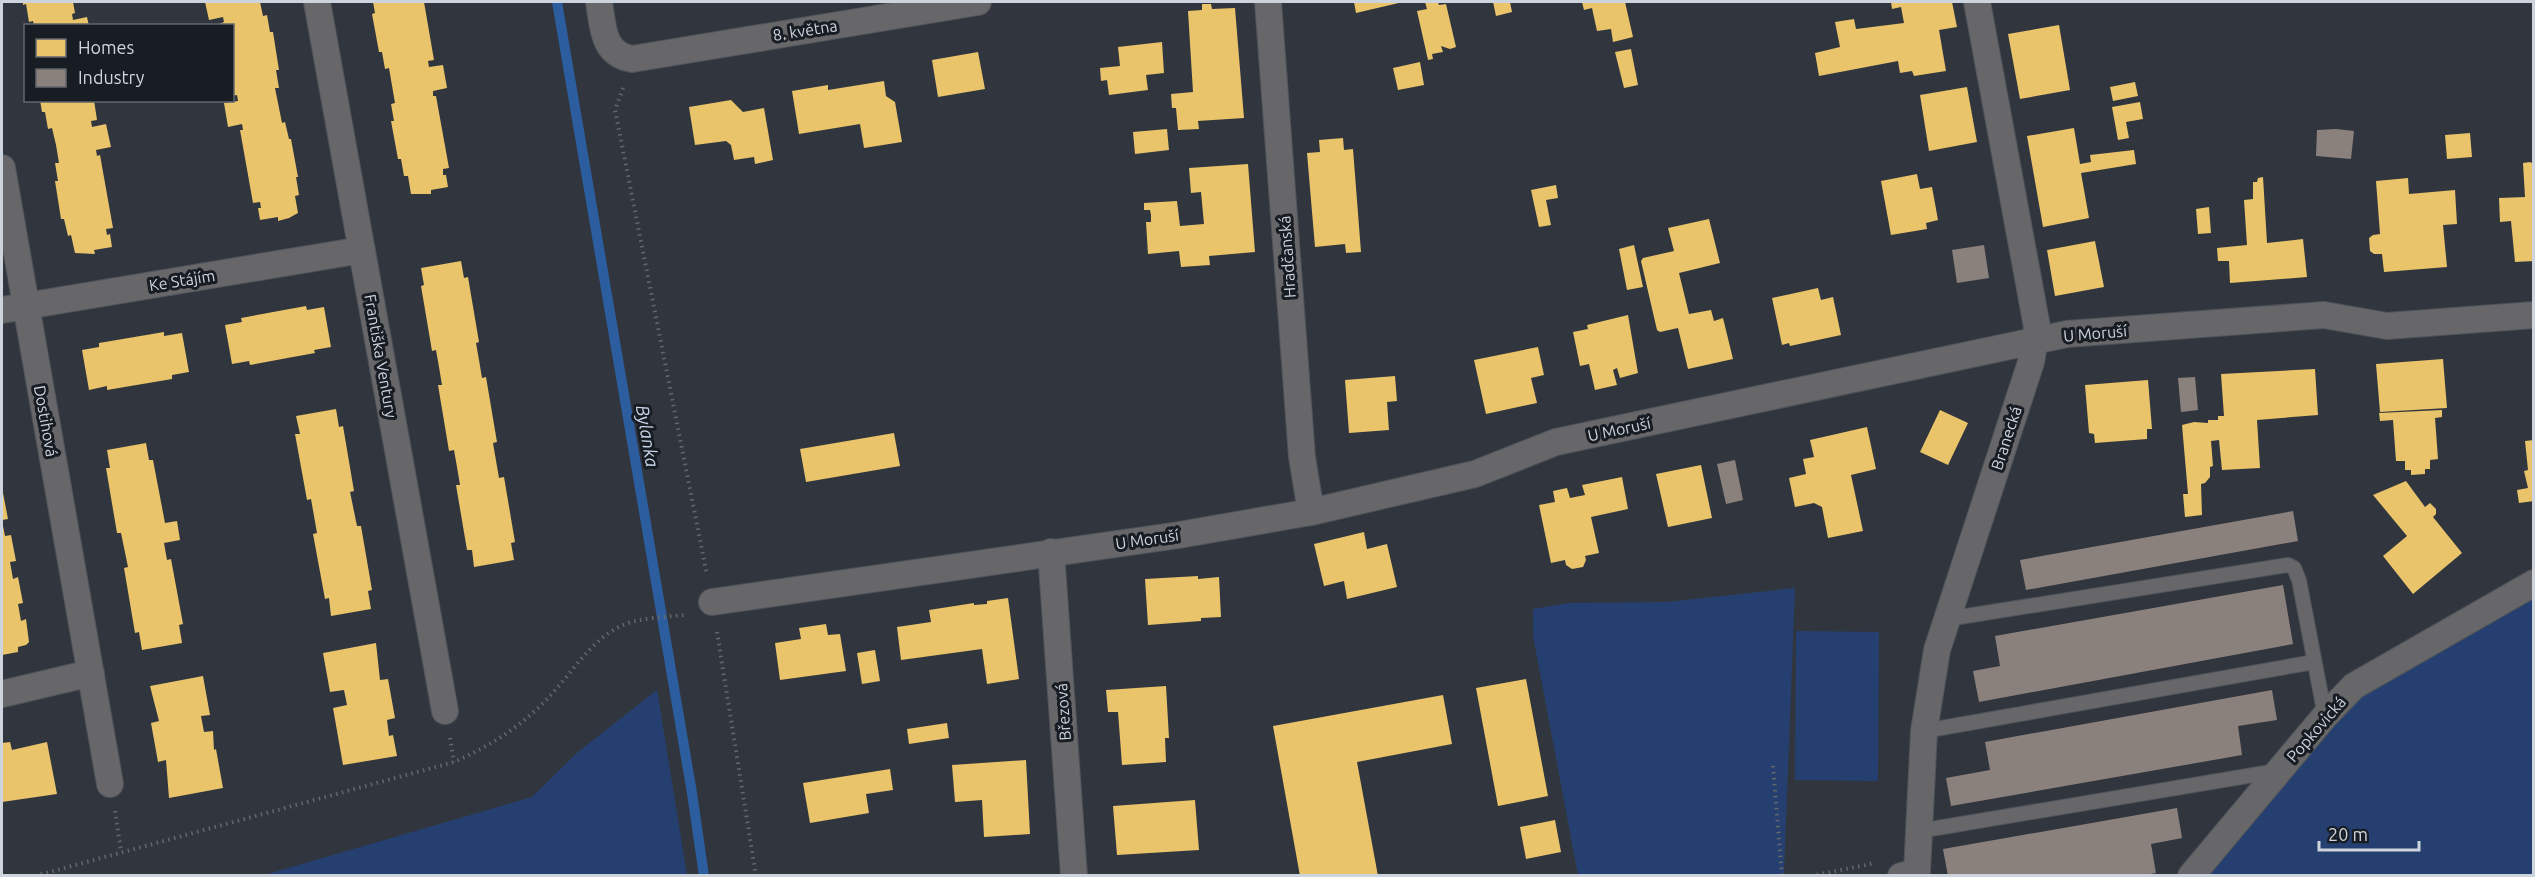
<svg xmlns="http://www.w3.org/2000/svg" width="2535" height="877" font-family="Ubuntu,sans-serif">
  <style>
    .green { fill: #254070 }
    .homes { fill: #e9c46a }
    .industry { fill: #8a817c }
    .lines { fill: none; stroke-linecap: round; stroke-linejoin: round }
    .stream { stroke: #2c5e9f; stroke-width: 10 }
    .lane-casing { stroke: #4e535a; stroke-width: 16 }
    .street-casing { stroke: #4e535a; stroke-width: 28 }
    .path { stroke: #66676a; stroke-width: 4; stroke-dasharray: 1.5 4.5; stroke-linecap: butt }
    .lane { stroke: #676668; stroke-width: 14 }
    .street { stroke: #676668; stroke-width: 26 }
    .labels { text-anchor: middle; stroke-width: 6; stroke-linejoin: round; paint-order: stroke }
    .street-label { font-size: 16px; fill: #ced4de; stroke: #181c23 }
    .water-label { font-size: 18px; font-style: italic; fill: #cbd9ed; stroke: #181c23 }
  </style>
  <rect width="100%" height="100%" fill="#31363e"/>
  <path class="green" d="M1795,588L1784,873L1770,876L1578,875L1533,636V609L1569,603L1667,602Z
    M2533,598V875L2199,876L2337,708Z
    M1796,631L1879,632L1878,781L1795,780Z
    M657,690L687,875H264L532,797L578,752Z"/>
  <path class="homes" d="M23,2H73L75,13L72,14L73,20L87,17L89,26H34L33,21L29,22L26,4L23,5Z
    M205,2H260L263,16L267,15L270,32H273L279,70H276L279,88H275L282,123L285,122L289,139H291L298,177H296L299,195L295,196L298,213L289,218L278,221V217L260,220L258,208H261L260,202L253,203L240,130H243L242,124L228,127L224,103L238,101L237,95L232,96V26H214L224,22L223,17L209,20Z
    M373,2H424L434,60L428,61L429,67L443,65L447,88L433,91V96H436L449,168L443,169V175H446L448,187L431,190V194H411L408,176H404L401,159H398L391,121H394L391,104L395,103L389,68L385,69L382,52H379L372,14L375,13Z
    M1354,2H1403L1356,13Z
    M1425,2H1438L1439,5L1446,4L1456,47L1450,49L1441,46L1443,52L1432,54L1433,59L1428,60L1417,11L1427,9Z
    M1493,2H1510L1512,12L1496,16Z
    M1582,2H1625L1633,37L1613,42L1611,29L1597,31L1592,8L1584,10Z
    M1891,2H1952L1957,27L1939,30L1946,71L1914,76L1912,71L1900,73L1898,61L1819,76L1815,53L1840,47L1835,22L1854,19L1856,29L1904,23L1901,7L1892,9Z
    M1202,4H1211L1212,9L1235,8L1244,118L1198,121L1199,129L1178,130L1176,108H1172L1171,94L1193,92L1188,11L1202,10Z
    M2059,25L2070,90L2020,99L2008,34Z
    M1162,42L1164,73L1146,75L1148,90L1109,95L1107,80L1101,81L1100,68L1120,66L1118,47Z
    M1631,49L1638,85L1624,88L1615,52Z
    M978,52L985,89L938,97L932,60Z
    M1420,62L1424,85L1398,90L1393,68Z
    M884,81L886,96L895,102L902,142L864,148L860,124L799,134L792,91L828,85V90Z
    M2135,82L2138,96L2113,101L2110,87Z
    M1967,87L1977,142L1929,151L1920,95Z
    M40,100H94L97,120L91,121L92,127L106,124L111,147L96,150L97,156L100,155L113,228L106,229L107,235L110,234L112,247L94,250L95,254L75,253L71,235L68,236L64,219H61L55,181H58L55,163H59L56,145L52,128L48,129L45,112H42Z
    M731,100L743,112L764,108L773,160L755,164L754,157L734,160L731,145L726,141L695,145L689,107Z
    M2140,102L2143,119L2126,122L2129,138L2118,140L2112,107Z
    M2074,128L2080,164L2091,162L2090,155L2134,150L2136,164L2081,173L2089,218L2043,227L2027,136Z
    M1167,129L1169,150L1135,154L1133,132Z
    M2470,133L2472,157L2447,159L2445,135Z
    M1343,138L1344,150L1353,149L1361,252L1346,253L1345,244L1315,247L1307,153L1320,152L1319,140Z
    M2530,162L2534,164V261L2515,262L2511,221L2500,222L2499,198L2525,197L2523,163Z
    M1248,164L1255,252L1209,256L1210,265L1181,267L1179,251L1148,254L1146,222H1151V215L1150,210H1144V203L1177,201L1180,226L1204,224L1201,192L1191,193L1189,168Z
    M1917,174L1920,189L1932,187L1938,220L1926,223L1927,229L1891,235L1881,181Z
    M2263,177L2267,243L2303,239L2307,277L2230,283L2229,261H2218L2217,248L2247,245L2244,200L2253,199V182H2257L2258,178Z
    M2408,178L2409,194L2455,190L2457,224L2443,225L2447,267L2384,272L2382,254H2374L2370,251L2369,238L2373,235L2380,234L2376,181Z
    M1556,185L1558,198L1546,200L1551,225L1539,227L1531,190Z
    M2209,207L2211,233L2198,234L2196,209Z
    M1709,219L1720,263L1679,273L1689,314L1711,310L1714,321L1723,318L1733,359L1688,369L1678,328L1660,332L1657,330L1641,261L1643,258L1674,251L1668,228Z
    M2095,241L2104,287L2055,296L2047,250Z
    M1634,245L1643,287L1627,290L1619,249Z
    M461,261L464,278L468,277L479,342L476,343L479,360L482,378L486,377L497,442L493,443L499,478L504,477L515,542L511,543L514,560L474,567L472,550H467L456,485H460L457,467L454,450L449,451L438,385H442L439,367L436,350L432,351L421,286L424,285L421,268Z
    M1818,288L1821,300L1833,297L1841,335L1790,346L1789,343L1782,345L1772,298Z
    M306,306L307,310L324,307L331,347L314,350L315,353L282,359L250,365L249,361L232,364L225,325L242,322L241,318Z
    M1628,315L1638,373L1620,378L1617,368L1613,370L1617,385L1595,390L1589,364L1580,366L1573,332L1588,329L1587,325Z
    M164,332V336L182,333L189,372L172,375V379L107,390V386L89,390L82,350L99,347V343Z
    M1538,347L1544,375L1531,378L1537,403L1486,414L1474,360Z
    M2443,359L2447,408L2380,412L2376,364Z
    M2315,369L2318,415L2257,420L2260,468L2222,470L2219,440L2211,441L2213,466L2210,467V477L2205,483L2201,484L2202,515L2185,517L2183,494H2188L2182,425L2194,422L2208,423V420H2218V416H2224L2221,374Z
    M1395,376L1397,401L1387,402L1389,430L1349,433L1345,380Z
    M2148,380L2152,429H2147V439L2095,443L2094,434L2089,433L2085,385Z
    M336,409L339,427L343,426L354,491L350,492L357,526H361L372,590L368,591L371,609L331,616L329,598L325,599L313,534L317,533L311,499L307,500L295,434H300L296,416Z
    M1940,410L1968,423L1948,465L1920,452Z
    M2442,410V417L2435,418L2438,459L2430,460V469H2425V474L2411,475V470H2405V461H2396L2393,420L2380,421L2379,413Z
    M1867,427L1876,469L1851,475L1863,531L1828,538L1822,507L1814,503L1795,507L1789,478L1806,474L1803,459L1814,457L1810,440Z
    M894,433L900,466L806,482L800,449Z
    M2534,440V501L2519,503L2517,490L2528,488L2524,471L2528,470L2525,441Z
    M146,443L149,460H153L165,523L177,521L180,540L164,543L167,560L171,559L183,624L179,625L182,643L142,650L139,632L135,633L124,568L128,567L121,533H117L106,468H110L107,450Z
    M1701,465L1712,518L1668,527L1656,474Z
    M1622,477L1628,509L1591,517L1599,553L1585,556L1586,560L1583,567L1572,569L1566,565L1565,560L1551,563L1539,505L1555,502L1553,491L1567,488L1570,498L1585,495L1582,485Z
    M2406,481L2425,507L2430,503L2436,509V514L2433,517L2462,553L2413,594L2383,556L2407,536L2373,495Z
    M3,493L8,519L2,520V494Z
    M2,521L5,536L11,535L16,561L10,562L13,579L18,577L23,603L18,604L21,621L26,619L29,642L26,645L18,647V652L2,655Z
    M1364,532L1367,549L1387,544L1397,587L1347,599L1344,581L1324,586L1314,544Z
    M1198,576V579L1219,577L1221,617L1201,618V621L1148,625L1145,579Z
    M1008,598L1019,679L987,684L982,649L901,660L897,627L931,622L929,610L974,603V605L987,604V601Z
    M826,624L828,635L840,634L846,671L780,680L775,643L801,639L799,628Z
    M376,643L380,680L388,679L395,718L387,720L389,736L393,735L397,756L343,765L333,708L347,705L344,690L330,692L323,653Z
    M875,650L880,681L862,684L857,653Z
    M203,676L210,715L201,716L204,732L213,731L214,750L216,749L223,788L169,798L166,760L158,762L151,723L159,721L150,686Z
    M1526,679L1548,796L1498,806L1476,688Z
    M1166,686L1169,738H1165L1166,762L1122,765L1118,712H1108L1106,690Z
    M1443,695L1452,744L1357,762L1378,876H1300L1273,726Z
    M947,723L949,738L909,744L907,729Z
    M10,742L12,750L47,742L57,794L2,802V743Z
    M1026,760L1030,834L984,837L982,800L955,802L952,765Z
    M890,769L893,790L866,794L869,813L810,823L803,783Z
    M1195,800L1199,850L1117,855L1113,806Z
    M1555,820L1561,852L1526,859L1520,827Z"/>
  <path class="industry" d="M2336,129L2354,131L2351,159L2316,156L2317,130Z
    M1984,245L1989,278L1957,283L1952,250Z
    M2195,377L2198,410L2181,412L2178,378Z
    M1735,460L1743,500L1726,504L1717,464Z
    M2293,511L2298,541L2026,590L2020,560Z
    M2283,585L2293,644L1979,702L1973,671L2000,666L1995,636Z
    M2272,690L2277,720L2238,726L2242,755L1951,806L1946,778L1990,770L1985,742Z
    M2177,808L2182,838L2151,844L2156,873L2139,876H1948L1943,849Z"/>
  <g class="lines">
    <path class="stream" d="M557,2L692,793L704,876"/>
    <g class="lane-casing">
      <path id="lane" d="M1947,619L2288,565L2294,568L2299,580L2325,716
        M1924,731L2314,662
        M1919,831L2277,771"/>
    </g>
    <g class="street-casing">
      <path id="street" d="M317,2L445,711
        M599,2C603,26 602,54 632,59L978,2
        M1268,2L1302,457L1311,512
        M2,168L110,784
        M2,310L362,250
        M1051,552L1074,876
        M712,602L1179,535L1311,512L1475,474L1556,442L2067,334L2324,315L2387,326L2534,315
        M2,694L91,673
        M1901,876L1917,872L1924,731L1937,650L2031,362L2037,327L1977,2
        M2191,876L2325,716L2354,686L2534,583"/>
    </g>
    <path class="path" d="M623,88L615,110L707,575
      M717,632L756,876
      M450,738L454,762
      M1773,766L1782,876
      M115,811L121,851
      M35,876L454,762C490,746 522,726 549,697C571,674 591,640 621,626C636,618 667,617 684,615
      M1811,876L1875,863"/>
    <use href="#lane" class="lane"/>
    <use href="#street" class="street"/>
  </g>
  <g class="labels">
    <g class="street-label">
      <text transform="translate(805 30) rotate(-9)" y="6">8. května</text>
      <text transform="translate(1287 257) rotate(-94)" y="6">Hradčanská</text>
      <text transform="translate(182 280) rotate(-9)" y="6">Ke Stájím</text>
      <text transform="translate(2095 333) rotate(-5)" y="6">U Moruší</text>
      <text transform="translate(381 356) rotate(80)" y="6">Františka Ventury</text>
      <text transform="translate(46 421) rotate(80)" y="6">Dostihová</text>
      <text transform="translate(1619 429) rotate(-12)" y="6">U Moruší</text>
      <text transform="translate(2006 438) rotate(-72)" y="6">Branecká</text>
      <text transform="translate(1147 539) rotate(-8)" y="6">U Moruší</text>
      <text transform="translate(1063 712) rotate(-94)" y="6">Březová</text>
      <text transform="translate(2316 729) rotate(-49)" y="6">Popkovická</text>
    </g>
    <g class="water-label">
      <text transform="translate(647 436) rotate(80)" y="6">Bylanka</text>
    </g>
  </g>
  <rect width="2535" height="877" fill="none" stroke="#ced4de" stroke-width="6"/>
  <rect x="24" y="24" width="210" height="78" fill="#181c23" stroke="#61666e" stroke-width="1.5"/>
  <rect x="36" y="39" width="30" height="18" fill="#e9c46a" stroke="#61666e" stroke-width="1.5"/>
  <text x="78" y="54" font-size="18" fill="#ced4de">Homes</text>
  <rect x="36" y="69" width="30" height="18" fill="#8a817c" stroke="#61666e" stroke-width="1.5"/>
  <text x="78" y="84" font-size="18" fill="#ced4de">Industry</text>
  <path d="M2319 841v9h100v-9" fill="none" stroke="#ced4de" stroke-width="3"/>
  <text x="2328" y="841" font-size="18" fill="#ced4de" stroke="#181c23" stroke-width="4.5" paint-order="stroke">20 m</text>
</svg>
